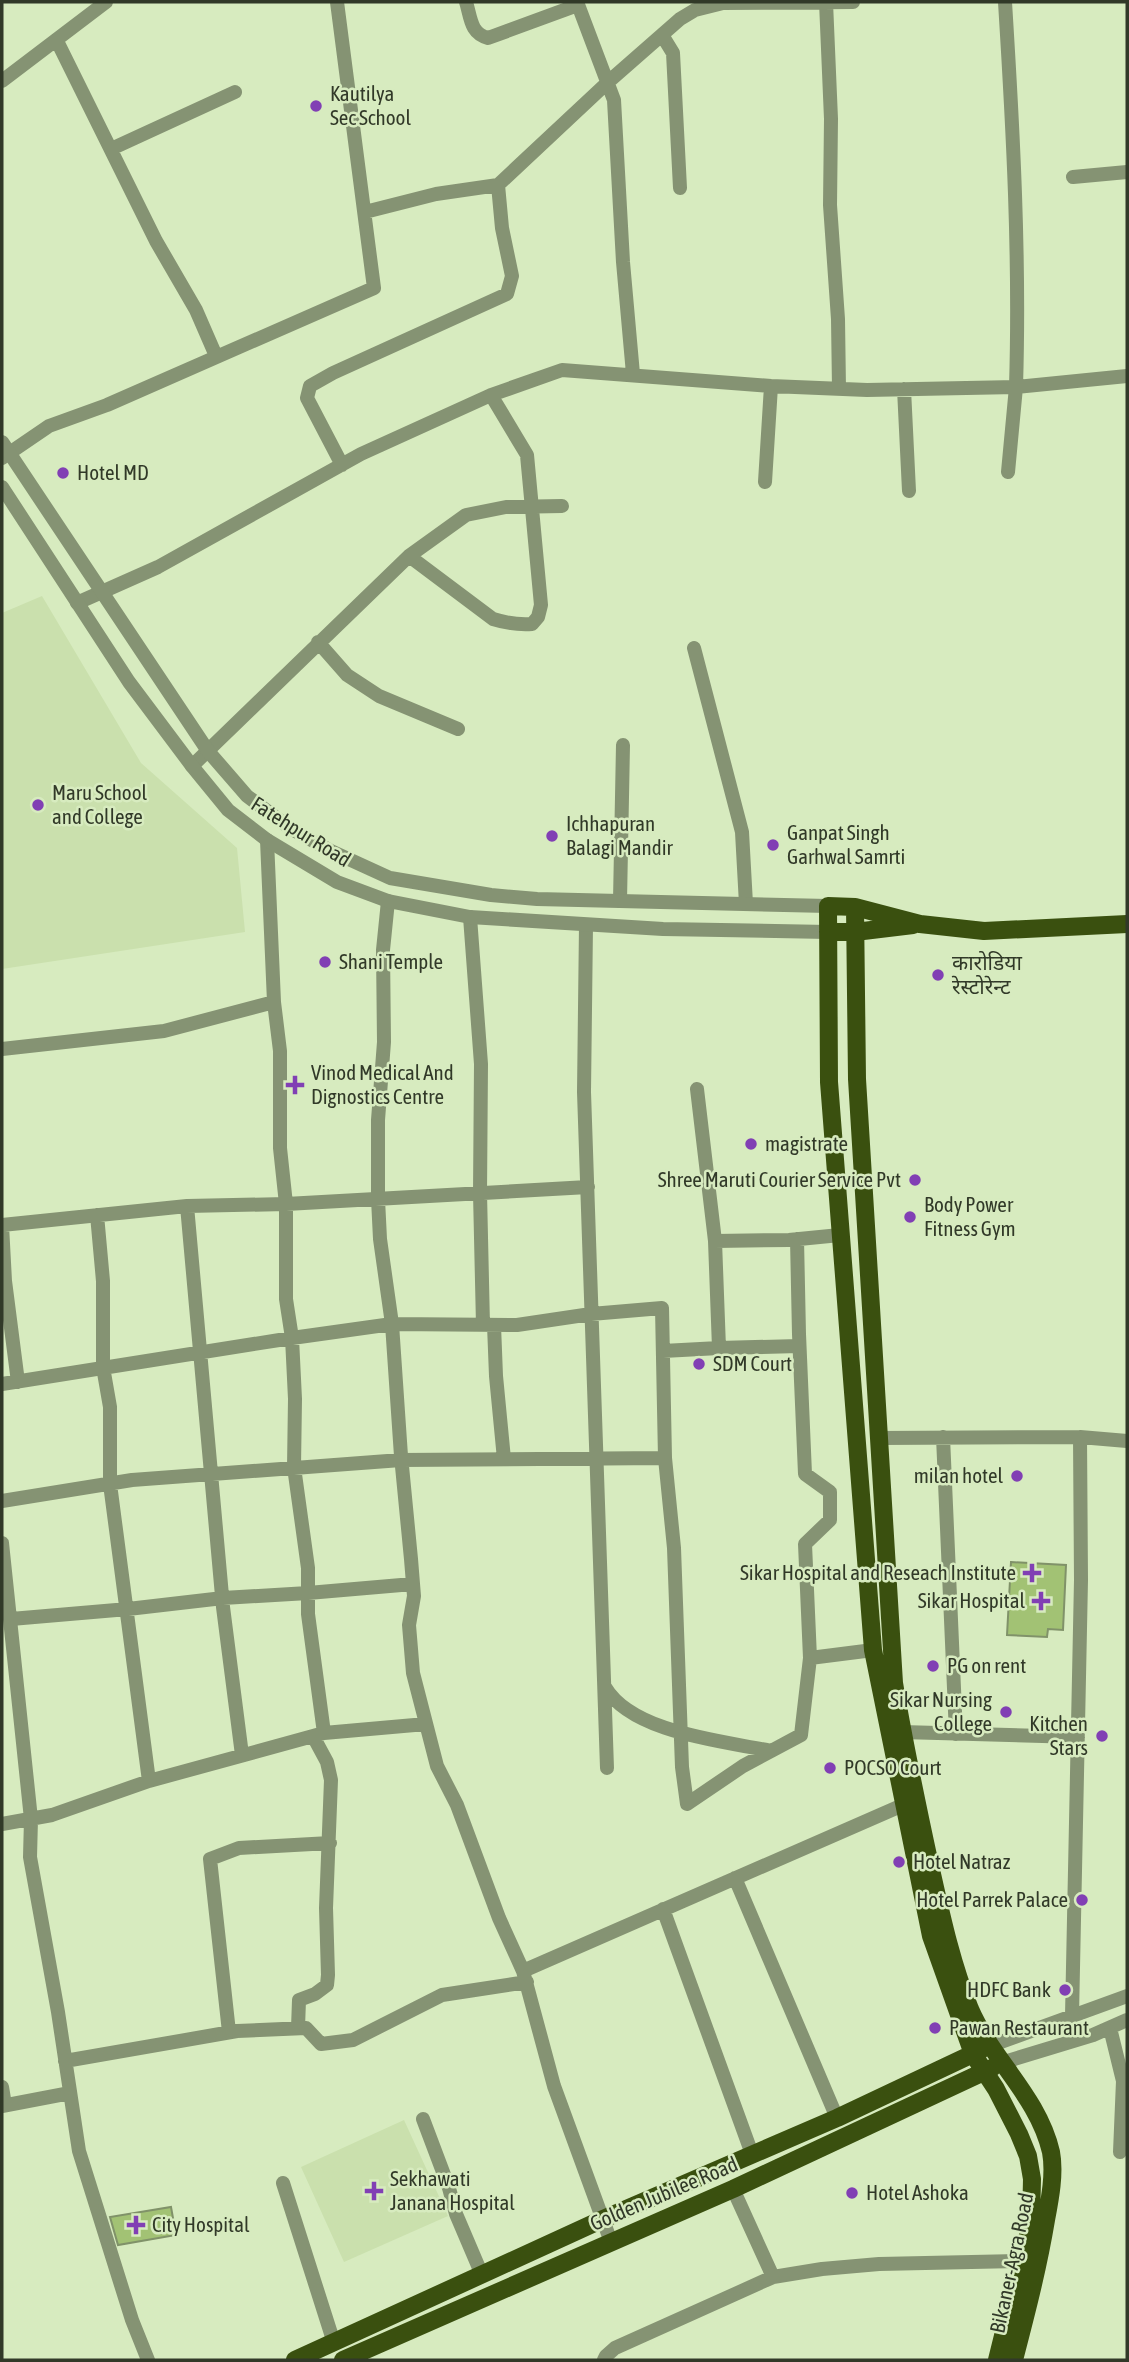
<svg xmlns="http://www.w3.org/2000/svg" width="1129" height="2362" font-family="'Asap Condensed','Noto Sans Devanagari',sans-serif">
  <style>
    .built { fill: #cae0ad }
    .building { fill: #a2c274; stroke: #809269; stroke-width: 2 }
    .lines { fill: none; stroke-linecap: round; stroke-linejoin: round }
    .minor { stroke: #859373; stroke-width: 14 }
    .tertiary { stroke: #859373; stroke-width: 14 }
    .primary { stroke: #3a500f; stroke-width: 18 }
    .poi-dot { fill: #813fb4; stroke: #d7ebbf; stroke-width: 2.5 }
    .labels { text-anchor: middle; stroke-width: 5; stroke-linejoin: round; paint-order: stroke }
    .poi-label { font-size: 21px; fill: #313928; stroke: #d7ebbf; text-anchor: start }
    .street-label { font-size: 21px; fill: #313928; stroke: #d7ebbf }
  </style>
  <rect width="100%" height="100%" fill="#d7ebbf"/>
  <path class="built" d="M42,596L141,763L237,848L245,932L2,969V613Z
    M404,2120L448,2216L344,2262L301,2167Z"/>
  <path class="building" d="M1011,1562L1066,1565L1063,1630L1048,1629L1047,1637L1007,1635Z
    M171,2207L176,2235L118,2245L110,2217Z"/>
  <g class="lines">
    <path class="minor" d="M466,2C471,18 470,33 488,38L578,5
      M577,2L614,100L623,262L633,374
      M826,2L831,119L830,205L838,319L839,389
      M662,35L673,53L680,188
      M57,41L156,241L196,310L216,356
      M2,81L106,2
      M111,149L235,92
      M1073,177L1127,172
      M365,212L436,194L498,185
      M904,389L909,491
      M2,458L49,426L107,405L374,288L337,2
      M342,465L307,398L310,386L333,373L507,294L512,276L502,228L498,185L607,83L680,19L695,10L723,3L853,2
      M1008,472L1016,387L1127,376
      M765,482L771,386
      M409,556L493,619C506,623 518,625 532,624L538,617L541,605L527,455L491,395
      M77,603L158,567L361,454L491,395L562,370L771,386L867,390L1016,387C1020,258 1013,130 1005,2
      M318,642L347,675L379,696L458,729
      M694,648L742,832L746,904
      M192,766L409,556L466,515L506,507L562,506
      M267,840L274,1002L280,1051V1148L286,1204V1299L292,1338L295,1399L294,1467L308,1568V1614L324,1733
      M388,901L383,950L384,1042L378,1120V1199L380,1239L392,1324L401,1456L411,1559L414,1596L409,1625L413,1673L437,1766L457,1805L499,1918L523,1971
      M620,901L623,745
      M470,917L481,1064L480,1193L483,1325
      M586,925L584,1092L607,1768
      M2,1049L164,1031L274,1002
      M697,1089L715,1241
      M187,1206L223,1607L242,1755
      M97,1215L103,1281V1367L110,1407V1484L149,1781
      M2,1225L187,1206L286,1204L588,1187
      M2,1225L5,1281L18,1382
      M494,1325L496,1376L504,1459
      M719,1348L799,1346
      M663,1351L719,1348L715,1241L789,1240L840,1235
      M2,1384L292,1338L392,1324L517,1325L591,1314L662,1308L665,1458L674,1548L682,1767L687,1804L743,1766L801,1735L810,1658L805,1544L830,1520V1492L805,1474L799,1334L797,1239
      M943,1437L956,1734
      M879,1438L1080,1437L1127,1441
      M2,1501L132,1480L401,1460L665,1458
      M2,1543L31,1819L30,1857L58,2012L79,2151L132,2320L148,2360
      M11,1619L128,1609L223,1598L308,1593L413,1584
      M810,1658L873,1650
      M605,1687C632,1733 723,1741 771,1751
      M902,1732L1078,1737
      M2,1824L52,1815L149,1781L324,1733L426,1724
      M735,1878L837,2118
      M663,1909L752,2154
      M1072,2016L1081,1580L1080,1437
      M298,2028L299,2000L315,1994L327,1985L328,1975L326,1908L331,1780L327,1762L313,1736
      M1110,2028L1123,2081L1120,2152
      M229,2032L210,1859L239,1848L330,1843
      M990,2046L1127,1996
      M65,2061L237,2031L306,2028L321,2044L353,2040L442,1995L527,1982
      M1001,2063L1093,2035L1127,2020
      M2,2087L5,2105
      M2,2106L70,2093
      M423,2119L449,2188L456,2214L482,2275
      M283,2183L334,2343
      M733,2189L773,2277
      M611,2242L554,2086L523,1971L903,1805
      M604,2360L606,2356L615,2348L773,2277L822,2269L879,2264L1022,2261"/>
    <path class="tertiary" d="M2,442L208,751L247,796L290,828L331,851L390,878L491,895L537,899L828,906
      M2,487L129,682L192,766L228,810L267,840L337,882L388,901L470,917L663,929L828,932"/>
    <path class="primary" d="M855,907L857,1079L894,1683C904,1744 917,1805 930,1865C941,1914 951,1962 970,2009C992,2060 1038,2096 1051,2152C1055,2173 1050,2199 1046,2220C1038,2268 1026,2314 1014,2360
      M828,932H855L913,925
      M295,2360L601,2220L837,2118L981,2050
      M343,2360L733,2189L992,2068
      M997,2360L1031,2223L1032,2179L1028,2156L1019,2134L996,2089L973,2054L931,1936L873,1650L829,1082L828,906L855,907L920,924L984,931L1127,924"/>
  </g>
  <g class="poi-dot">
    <circle cx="316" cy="106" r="7"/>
    <circle cx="63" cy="473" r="7"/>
    <circle cx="38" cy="805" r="7"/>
    <circle cx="552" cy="836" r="7"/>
    <circle cx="773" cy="845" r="7"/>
    <circle cx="325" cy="962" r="7"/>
    <circle cx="938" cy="975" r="7"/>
    <path d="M291.5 1074.5h7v7h7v7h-7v7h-7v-7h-7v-7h7z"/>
    <circle cx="751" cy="1144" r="7"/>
    <circle cx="915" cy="1180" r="7"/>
    <circle cx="910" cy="1217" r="7"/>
    <circle cx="699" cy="1364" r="7"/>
    <circle cx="1017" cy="1476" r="7"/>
    <path d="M1028.5 1562.5h7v7h7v7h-7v7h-7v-7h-7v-7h7z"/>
    <path d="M1037.5 1590.5h7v7h7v7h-7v7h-7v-7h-7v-7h7z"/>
    <circle cx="933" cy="1666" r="7"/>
    <circle cx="1006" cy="1712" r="7"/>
    <circle cx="1102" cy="1736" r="7"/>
    <circle cx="830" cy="1768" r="7"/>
    <circle cx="899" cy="1862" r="7"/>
    <circle cx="1082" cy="1900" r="7"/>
    <circle cx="1065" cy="1990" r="7"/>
    <circle cx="935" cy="2028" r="7"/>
    <path d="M370.5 2180.5h7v7h7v7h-7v7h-7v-7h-7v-7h7z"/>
    <circle cx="852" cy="2193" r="7"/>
    <path d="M132.5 2214.5h7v7h7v7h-7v7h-7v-7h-7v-7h7z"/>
  </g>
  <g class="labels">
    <g class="poi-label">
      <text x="330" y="101">Kautilya<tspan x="330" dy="24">Sec School</tspan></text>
      <text x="77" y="480">Hotel MD</text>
      <text x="52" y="800">Maru School<tspan x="52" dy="24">and College</tspan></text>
      <text x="566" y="831">Ichhapuran<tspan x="566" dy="24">Balagi Mandir</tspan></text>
      <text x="787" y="840">Ganpat Singh<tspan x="787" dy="24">Garhwal Samrti</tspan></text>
      <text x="339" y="969">Shani Temple</text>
      <text x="952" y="970">कारोडिया<tspan x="952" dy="24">रेस्टोरेन्ट</tspan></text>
      <text x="311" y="1080">Vinod Medical And<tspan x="311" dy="24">Dignostics Centre</tspan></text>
      <text x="765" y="1151">magistrate</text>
      <text x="901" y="1187" text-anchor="end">Shree Maruti Courier Service Pvt</text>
      <text x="924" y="1212">Body Power<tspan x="924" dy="24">Fitness Gym</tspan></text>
      <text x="713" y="1371">SDM Court</text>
      <text x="1003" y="1483" text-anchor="end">milan hotel</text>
      <text x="1016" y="1580" text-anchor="end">Sikar Hospital and Reseach Institute</text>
      <text x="1025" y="1608" text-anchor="end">Sikar Hospital</text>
      <text x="947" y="1673">PG on rent</text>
      <text x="992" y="1707" text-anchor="end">Sikar Nursing<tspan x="992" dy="24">College</tspan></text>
      <text x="1088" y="1731" text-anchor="end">Kitchen<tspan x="1088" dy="24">Stars</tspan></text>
      <text x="844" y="1775">POCSO Court</text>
      <text x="913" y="1869">Hotel Natraz</text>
      <text x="1068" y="1907" text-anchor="end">Hotel Parrek Palace</text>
      <text x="1051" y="1997" text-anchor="end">HDFC Bank</text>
      <text x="949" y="2035">Pawan Restaurant</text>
      <text x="390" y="2186">Sekhawati<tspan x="390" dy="24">Janana Hospital</tspan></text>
      <text x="866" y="2200">Hotel Ashoka</text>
      <text x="152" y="2232">City Hospital</text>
    </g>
    <g class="street-label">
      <text transform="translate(301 832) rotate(32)" y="7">Fatehpur Road</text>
      <text transform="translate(664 2194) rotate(-23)" y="7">Golden Jubilee Road</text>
      <text transform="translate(1012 2263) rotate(-78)" y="7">Bikaner-Agra Road</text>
    </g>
  </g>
  <rect width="1129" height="2362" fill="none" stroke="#313928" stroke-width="7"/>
</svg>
